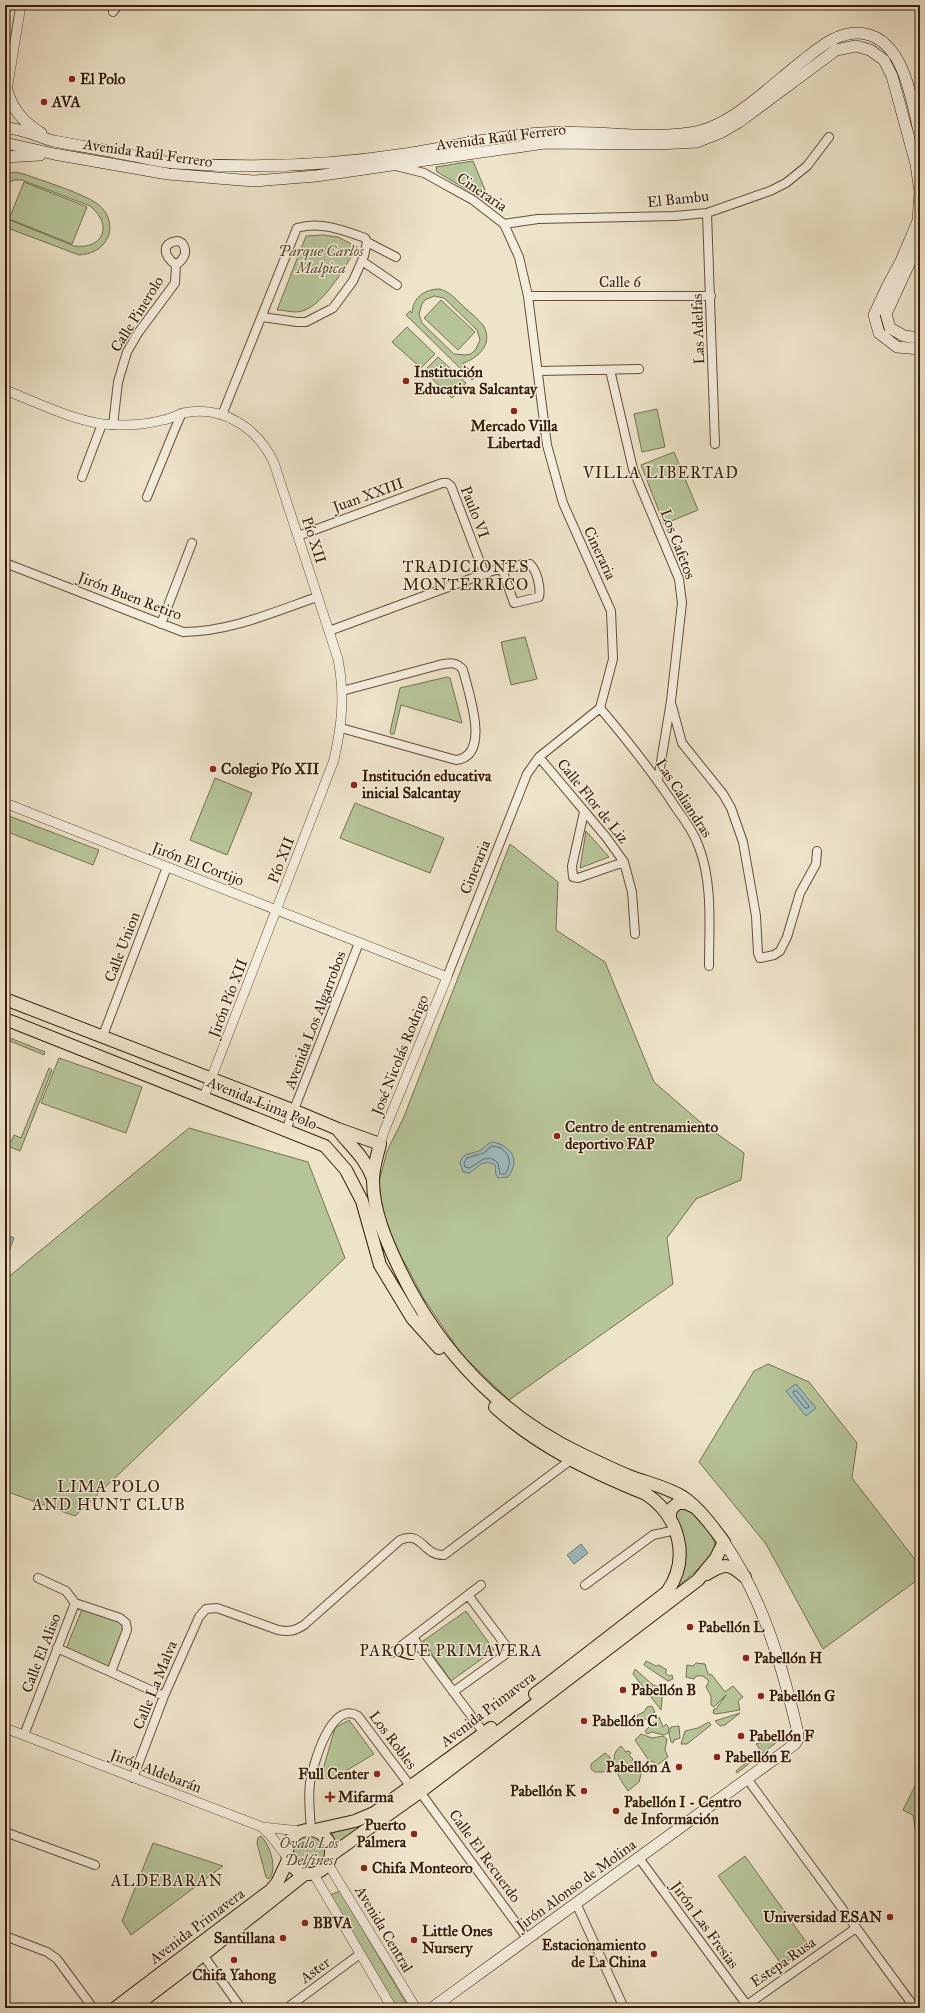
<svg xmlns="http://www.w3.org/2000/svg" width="925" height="2013" font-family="'IM FELL Great Primer',serif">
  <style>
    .green { fill: #b6c598; stroke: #767150; fill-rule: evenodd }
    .water { fill: #9dbcc0; stroke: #747c76 }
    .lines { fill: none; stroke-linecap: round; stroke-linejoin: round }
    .shore { stroke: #6a6c64; stroke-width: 1 }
    .minor-casing { stroke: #654f38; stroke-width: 10 }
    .tertiary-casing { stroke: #654f38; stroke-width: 10 }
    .secondary-casing { stroke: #371d08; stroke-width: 12 }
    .primary-casing { stroke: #371d08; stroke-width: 14 }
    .minor { stroke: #f4eddd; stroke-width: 8 }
    .tertiary { stroke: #f4eddd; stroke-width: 9 }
    .secondary { stroke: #f4eddd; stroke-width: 11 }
    .primary { stroke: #eee4ca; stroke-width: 12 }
    .poi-dot { fill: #8f2418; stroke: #f4eddd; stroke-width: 1.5 }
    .labels { text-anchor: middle; stroke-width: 3; stroke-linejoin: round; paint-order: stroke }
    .poi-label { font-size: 15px; font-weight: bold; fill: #371d08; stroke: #f4eddd; text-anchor: start }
    .street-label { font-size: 15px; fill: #371d08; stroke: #f4eddd }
    .park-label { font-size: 15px; font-style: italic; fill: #5d4f33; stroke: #f4eddd }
    .neighbourhood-label { font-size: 16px; letter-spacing: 1px; fill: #371d08; stroke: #f4eddd }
  </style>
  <rect width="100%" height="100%" fill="#eee4ca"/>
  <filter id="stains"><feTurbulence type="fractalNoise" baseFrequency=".005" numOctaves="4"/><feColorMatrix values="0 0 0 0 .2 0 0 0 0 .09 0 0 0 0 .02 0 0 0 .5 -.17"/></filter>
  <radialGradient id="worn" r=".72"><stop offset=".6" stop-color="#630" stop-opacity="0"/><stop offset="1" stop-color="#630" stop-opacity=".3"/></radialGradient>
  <path class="green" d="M473,161L491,204L437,172L436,167Z
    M15,172L24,174C40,180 89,195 100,206C109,214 113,228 107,239C101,250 91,254 79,255L5,227V218L74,246C103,250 114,225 90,206L22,180H15L5,183V174Z
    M24,182L87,207L72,244L9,219Z
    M323,235L338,237L357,247C345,266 321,312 296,312C290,312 283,310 277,310L306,236Z
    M440,289C450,292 457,300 465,308C471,313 478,319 483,325C494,343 479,358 463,363L476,376L472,380L406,315L410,311L412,313C413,297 425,289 440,289ZM434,296L444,298L477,330L480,340L476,349L471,354L465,355L454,354L422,323L419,314L422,304L425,300Z
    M441,300L475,332L458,350L424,318Z
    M407,327L435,354L421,368L392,342Z
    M438,357L466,383L452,398L424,371Z
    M657,409L665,447L642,452L634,414Z
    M674,452L698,510L664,524L641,465Z
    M525,637L537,679L511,685L501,642Z
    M447,677L450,678L462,723L401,705L394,734H391L390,732L400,688Z
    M215,778L252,793L227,855L190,840Z
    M355,803L444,838L430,873L340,838Z
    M9,816L99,850L93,865L5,831Z
    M586,831L609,857L580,868Z
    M510,844L558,882L556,930L605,962L654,1082L699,1121L744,1153L741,1180L696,1199L667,1238L673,1284L509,1400L462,1355L424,1299L406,1265L390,1242L383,1221L379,1182L387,1151L403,1119Z
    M5,1036L45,1052L44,1055L5,1039Z
    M59,1058L142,1087L126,1133L41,1103Z
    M49,1068L52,1070L20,1151L5,1145V1140L11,1142L14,1135L21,1138Z
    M189,1128L308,1162L345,1258L75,1516L5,1491L6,1279Z
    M768,1364L809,1382L857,1443L852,1478L920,1566V1578L823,1649L766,1544L699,1462L754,1371Z
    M688,1508C699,1521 719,1536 715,1554L674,1590L676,1509Z
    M83,1607L126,1624L109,1668L65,1651Z
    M466,1611L494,1650L451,1681L423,1641Z
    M646,1661L656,1666L659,1665L667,1670L665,1672L669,1676L672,1675L673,1679L668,1681L644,1665Z
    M696,1663L705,1664L708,1674L712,1675L725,1692L733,1686L743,1697L738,1701L740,1710L716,1714L713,1713L714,1709H716L726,1695L714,1707L711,1705V1696L706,1687L709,1681L703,1676H696L694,1679L686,1677L687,1665L693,1666Z
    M635,1669L653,1685L663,1688L661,1710L633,1674Z
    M652,1706L655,1712L651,1715V1717L642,1721L637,1720V1715L644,1712L647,1707Z
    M740,1713L725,1725L720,1726L715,1721Z
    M659,1717L663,1727L666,1724L669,1728L668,1733L664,1735L652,1732L647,1734L645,1731Z
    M349,1720L374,1754L339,1775L320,1780L335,1728Z
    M709,1722L711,1725L687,1744H681L685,1731L698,1728Z
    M679,1726L680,1738L674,1740L673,1743L671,1742L669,1734L671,1727Z
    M641,1734L652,1738L663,1736L667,1739L665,1750L668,1757L656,1766L653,1761L650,1762L635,1740Z
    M778,1736L780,1737L777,1742L737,1773L736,1771L761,1751L756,1744Z
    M621,1746L626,1752L629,1751L631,1753L629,1755L633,1759L632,1760L634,1765L636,1763L640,1765L638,1770L641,1774L639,1782L628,1791C620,1779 605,1758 621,1746Z
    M605,1753L610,1757L609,1767L604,1772H595L591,1769V1764Z
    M920,1776V1830L915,1828L913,1815L903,1810Z
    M366,1823L336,1846L332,1833Z
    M292 1852a17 17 0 1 1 34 0a17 17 0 1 1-34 0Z
    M261,1836C270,1845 278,1869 269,1879L266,1877L257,1843L258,1838Z
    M153,1843L223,1866L131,1935L122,1921Z
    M745,1856L809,1946L782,1965L718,1876Z
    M340,1891L409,2008H395L330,1895Z"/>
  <path class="water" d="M492,1142C511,1145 521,1160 508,1177L498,1178L496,1175L495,1165C483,1158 478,1168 469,1173L463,1172L460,1163C463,1151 472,1155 481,1150C485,1147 487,1144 492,1142Z
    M5,1234L14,1238L5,1262Z
    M796,1384L816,1408L806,1416L786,1391Z
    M581,1544L588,1553L574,1564L567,1555Z"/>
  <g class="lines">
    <path class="shore" d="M492,1146L501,1148C510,1154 512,1165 505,1174H500L498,1163C486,1152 480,1163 469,1168L465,1167L464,1163L467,1158L484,1153Z
      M794,1391H797L809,1406L808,1408H805L793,1393Z"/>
    <g class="minor-casing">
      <path id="minor" d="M113,12L118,5
        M396,166L424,173L442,183L473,200L504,224L519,257L528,296L547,445L563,503L611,611L613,659L600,708L539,757L527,774L447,977
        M707,213L715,444
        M504,224L538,219L675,216L707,213L770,191L786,183L807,166L829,137
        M178,241L182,243C189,252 183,260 176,265C165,257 159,243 178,241Z
        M367,242L396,257
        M362,261L397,285
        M528,296H711
        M610,370L633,469L679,579L682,603L671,701L658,780
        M539,371L639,369
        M222,415L297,228C320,221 343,230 365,238L367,242L364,256L353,281L333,308L306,322H297L262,317
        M113,425L118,382L127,352L138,333L175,283L176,265
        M82,477L102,424
        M147,497L174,431L182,413
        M298,536L442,483H447L451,486L483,570L481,575
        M5,563L183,632C229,632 274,612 317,597
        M161,624L192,543
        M329,631L492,571L524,564H530C537,571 541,587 539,597L514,603L502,569
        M672,706L682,743L723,794L731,808L743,842L756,916L758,953L760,958L774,955L780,951L787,937L800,893L816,864L817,851
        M600,708C627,740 653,772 676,808C685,820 694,833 699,847C713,884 709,927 709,966
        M341,728L456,760C492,756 468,691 463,670C457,661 448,663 439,665L342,691
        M539,757L606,837L624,862L632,892L635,934
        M584,812L572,866L573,877L578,878L624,862
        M102,1038L167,867
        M286,1130L359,943
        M38,1578L66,1591L75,1603L120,1618L126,1623L127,1630L111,1672
        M585,1585L653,1535L676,1530
        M414,1639L484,1733
        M57,1648L164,1696
        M392,1653L481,1585
        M453,1692L510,1651L468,1595
        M24,1735L75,1603
        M133,1778L164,1696L199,1617L206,1609L217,1608L278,1630C289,1632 295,1631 304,1625L400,1540C422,1530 423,1556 444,1555L572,1459
        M748,1780L915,2008
        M420,1792L527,1938
        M311,1829C310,1814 308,1798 310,1783C313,1765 331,1699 358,1716L411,1787
        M5,1832L95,1865
        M639,1858L749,2008
        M576,1903L624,2008
        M5,1936L47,1952L57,1959L93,2008
        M203,1955L241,2008
        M747,2005L856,1928
        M287,2008L360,1954"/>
    </g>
    <g class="tertiary-casing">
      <path id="tertiary" d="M5,40L11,5
        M6,97L21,5
        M5,390C36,402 69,419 103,424C122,426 144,425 163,420C170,419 177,415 183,413C223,405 258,428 274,463L338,659C345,696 342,724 334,760L204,1097
        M5,803L447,977L385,1129L380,1144
        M5,1728L262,1827L300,1831
        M262,1827L271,1836L287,1857
        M328,1864L416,2008
        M313,1873L392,2008"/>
    </g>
    <g class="secondary-casing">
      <path id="secondary" d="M7,90C12,109 24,123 41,133
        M5,128C22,128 38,137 54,141C78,146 101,149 125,154C141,157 158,162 175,163C254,169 327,166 405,154C450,147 496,136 542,133C591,129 641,140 690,133C730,128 770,86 801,62C818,49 836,32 859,33C905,36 911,101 920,135
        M5,143L54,154L168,174L253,181L316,176L545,143L658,144L697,142L720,133L739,122L836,50L856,46L870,50L884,60L892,76L916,164L920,192
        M5,157L40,155
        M920,192L918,221L901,261L888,285L874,315L879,333L897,347L920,349
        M920,240L886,314L890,328L904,336L920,338
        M432,2008L795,1744L798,1739V1733C782,1665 763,1599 724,1542"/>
    </g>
    <g class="primary-casing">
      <path id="primary" d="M5,999L295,1111L338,1129L380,1144C377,1156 373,1168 373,1180C373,1212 387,1243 401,1272C439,1351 502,1417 583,1455C598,1462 614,1470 629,1476C647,1483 667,1487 683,1497C699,1508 712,1526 724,1542L716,1558L698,1580L424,1789L331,1855
        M5,1019L325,1146L346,1170L362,1201L380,1265L412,1318L439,1348
        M338,1130C352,1148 365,1157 373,1179
        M495,1407C539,1447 592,1472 646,1494C679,1516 691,1558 667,1592L535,1694
        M670,1516L671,1509L678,1503H686L692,1506
        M707,1574C725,1563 729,1563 745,1577
        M287 1852a22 22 0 1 1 44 0a22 22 0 1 1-44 0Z
        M315,1830L355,1821L374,1813L491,1728
        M115,2008L271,1890L277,1883L288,1860
        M133,2008L203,1955L305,1874"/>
    </g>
    <use href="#minor" class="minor"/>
    <use href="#tertiary" class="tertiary"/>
    <use href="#secondary" class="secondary"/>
    <use href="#primary" class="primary"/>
  </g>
  <g class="poi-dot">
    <circle cx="72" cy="79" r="4"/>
    <circle cx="44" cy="102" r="4"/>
    <circle cx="406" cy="381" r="4"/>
    <circle cx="514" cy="411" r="4"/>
    <circle cx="213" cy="769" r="4"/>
    <circle cx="354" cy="785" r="4"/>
    <circle cx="557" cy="1136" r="4"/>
    <circle cx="690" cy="1627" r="4"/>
    <circle cx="746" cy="1658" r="4"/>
    <circle cx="623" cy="1690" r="4"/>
    <circle cx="761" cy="1696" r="4"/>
    <circle cx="584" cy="1721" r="4"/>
    <circle cx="741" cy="1736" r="4"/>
    <circle cx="717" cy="1757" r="4"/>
    <circle cx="679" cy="1767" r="4"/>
    <circle cx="377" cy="1774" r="4"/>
    <circle cx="584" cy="1791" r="4"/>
    <path d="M328 1791h4v4h4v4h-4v4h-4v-4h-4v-4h4z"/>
    <circle cx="616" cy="1811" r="4"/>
    <circle cx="414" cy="1834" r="4"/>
    <circle cx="364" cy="1868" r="4"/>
    <circle cx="890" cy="1917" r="4"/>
    <circle cx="305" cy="1923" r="4"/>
    <circle cx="283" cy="1938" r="4"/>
    <circle cx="414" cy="1940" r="4"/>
    <circle cx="654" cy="1954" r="4"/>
    <circle cx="234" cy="1960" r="4"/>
  </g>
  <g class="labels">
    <g class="poi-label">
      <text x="80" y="84">El Polo</text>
      <text x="52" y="107">AVA</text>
      <text x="414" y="377">Institución<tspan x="414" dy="17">Educativa Salcantay</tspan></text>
      <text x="514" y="431" text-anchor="middle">Mercado Villa<tspan x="514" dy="17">Libertad</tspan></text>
      <text x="221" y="774">Colegio Pío XII</text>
      <text x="362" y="781">Institución educativa<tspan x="362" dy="17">inicial Salcantay</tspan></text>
      <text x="565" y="1132">Centro de entrenamiento<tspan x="565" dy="17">deportivo FAP</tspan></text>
      <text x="698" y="1632">Pabellón L</text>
      <text x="754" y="1663">Pabellón H</text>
      <text x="631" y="1695">Pabellón B</text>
      <text x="769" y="1701">Pabellón G</text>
      <text x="592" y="1726">Pabellón C</text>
      <text x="749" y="1741">Pabellón F</text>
      <text x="725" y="1762">Pabellón E</text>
      <text x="671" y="1772" text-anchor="end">Pabellón A</text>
      <text x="369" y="1779" text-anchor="end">Full Center</text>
      <text x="576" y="1796" text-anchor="end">Pabellón K</text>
      <text x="338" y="1802">Mifarma</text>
      <text x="624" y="1807">Pabellón I - Centro<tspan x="624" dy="17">de Información</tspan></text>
      <text x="406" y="1830" text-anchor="end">Puerto<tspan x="406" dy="17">Palmera</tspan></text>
      <text x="372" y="1873">Chifa Monteoro</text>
      <text x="882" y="1922" text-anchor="end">Universidad ESAN</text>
      <text x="313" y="1928">BBVA</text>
      <text x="422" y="1936">Little Ones<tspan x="422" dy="17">Nursery</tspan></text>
      <text x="275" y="1943" text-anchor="end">Santillana</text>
      <text x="646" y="1950" text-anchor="end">Estacionamiento<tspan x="646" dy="17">de La China</tspan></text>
      <text x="234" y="1980" text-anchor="middle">Chifa Yahong</text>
    </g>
    <g class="street-label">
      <text transform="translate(501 137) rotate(-7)" y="5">Avenida Raúl Ferrero</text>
      <text transform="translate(148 153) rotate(8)" y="5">Avenida Raúl Ferrero</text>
      <text transform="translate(482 192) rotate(34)" y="5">Cineraria</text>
      <text transform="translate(678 199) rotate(-6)" y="5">El Bambu</text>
      <text x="620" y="287">Calle 6</text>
      <text transform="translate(137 314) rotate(-58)" y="5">Calle Pinerolo</text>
      <text transform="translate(698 329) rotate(-92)" y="5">Las Adelfas</text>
      <text transform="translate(368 495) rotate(-20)" y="5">Juan XXIII</text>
      <text transform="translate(475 512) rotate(69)" y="5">Paulo VI</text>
      <text transform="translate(314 540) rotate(72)" y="5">Pío XII</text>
      <text transform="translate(678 544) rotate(69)" y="5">Los Cafetos</text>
      <text transform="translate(600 553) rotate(65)" y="5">Cineraria</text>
      <text transform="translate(130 596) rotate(21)" y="5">Jirón Buen Retiro</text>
      <text transform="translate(684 798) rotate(57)" y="5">Las Caliandras</text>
      <text transform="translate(593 801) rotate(51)" y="5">Calle Flor de Liz</text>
      <text transform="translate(281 860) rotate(-69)" y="5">Pío XII</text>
      <text transform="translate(198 864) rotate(21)" y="5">Jirón El Cortijo</text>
      <text transform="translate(475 867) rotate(-68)" y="5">Cineraria</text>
      <text transform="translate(122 947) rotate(-69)" y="5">Calle Union</text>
      <text transform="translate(228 998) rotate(-69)" y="5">Jirón Pío XII</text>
      <text transform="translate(315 1020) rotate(-69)" y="5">Avenida Los Algarrobos</text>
      <text transform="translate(400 1055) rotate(-68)" y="5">José Nicolás Rodrigo</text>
      <text transform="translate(262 1103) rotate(22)" y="5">Avenida Lima Polo</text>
      <text transform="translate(41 1653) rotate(-69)" y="5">Calle El Aliso</text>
      <text transform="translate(155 1685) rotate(-68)" y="5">Calle La Malva</text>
      <text transform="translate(488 1709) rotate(-37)" y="5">Avenida Primavera</text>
      <text transform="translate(393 1740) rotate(53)" y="5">Los Robles</text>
      <text transform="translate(156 1771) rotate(21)" y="5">Jirón Aldebarán</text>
      <text transform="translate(485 1856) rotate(54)" y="5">Calle El Recuerdo</text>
      <text transform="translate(576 1885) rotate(-36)" y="5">Jirón Alonso de Molina</text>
      <text transform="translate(705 1925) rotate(54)" y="5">Jirón Las Fresias</text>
      <text transform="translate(197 1926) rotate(-37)" y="5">Avenida Primavera</text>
      <text transform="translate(384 1929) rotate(59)" y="5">Avenida Central</text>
      <text transform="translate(783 1962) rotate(-35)" y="5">Estepa Rusa</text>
      <text transform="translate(315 1970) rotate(-36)" y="5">Aster</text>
    </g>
    <g class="park-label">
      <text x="321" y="256">Parque Carlos<tspan x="321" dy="17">Malpica</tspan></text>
      <text x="309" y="1848">Ovalo Los<tspan x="309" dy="17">Delfines</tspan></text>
    </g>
    <g class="neighbourhood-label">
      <text x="661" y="478">VILLA LIBERTAD</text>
      <text x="466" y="572">TRADICIONES<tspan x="466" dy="18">MONTERRICO</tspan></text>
      <text x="109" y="1492">LIMA POLO<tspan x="109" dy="18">AND HUNT CLUB</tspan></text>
      <text x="451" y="1656">PARQUE PRIMAVERA</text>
      <text x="167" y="1886">ALDEBARAN</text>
    </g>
  </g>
  <rect width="925" height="2013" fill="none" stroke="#eee4ca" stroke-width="20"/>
  <rect x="6" y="6" width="913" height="2001" fill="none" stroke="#371d08" stroke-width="2"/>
  <rect x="10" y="10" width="905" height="1993" fill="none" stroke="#371d08"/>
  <rect width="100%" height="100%" filter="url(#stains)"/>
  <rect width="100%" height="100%" fill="url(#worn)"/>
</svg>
